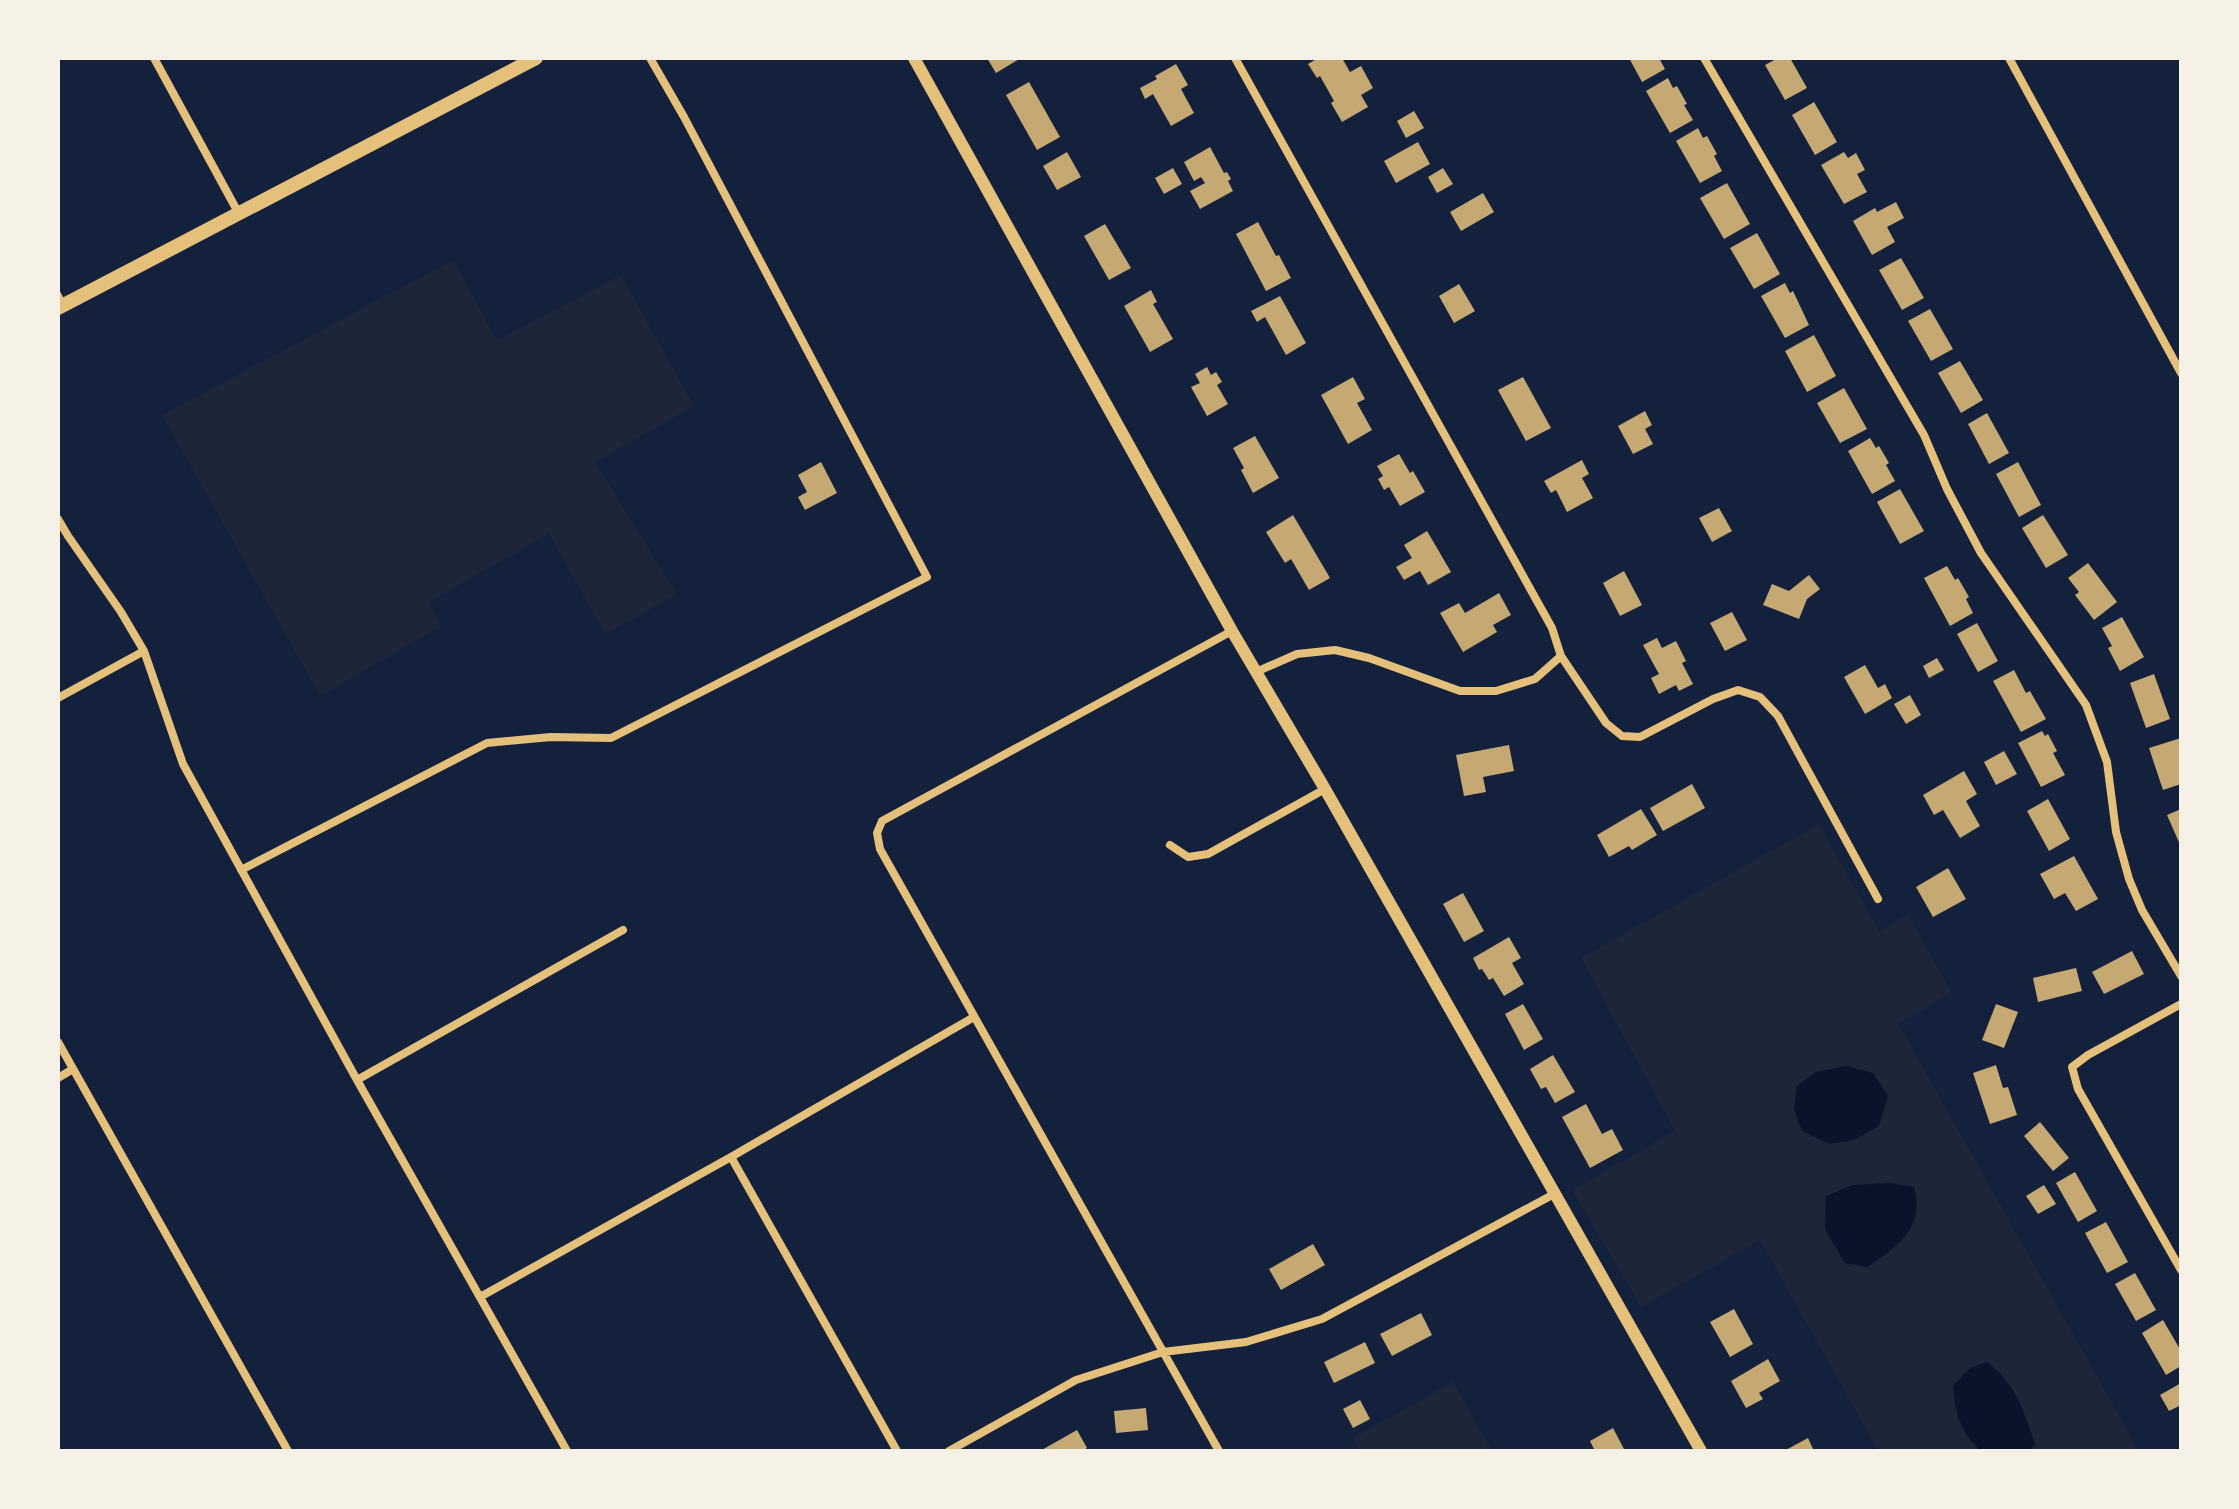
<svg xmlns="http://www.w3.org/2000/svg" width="2239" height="1509" font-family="Lato,sans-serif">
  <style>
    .green { fill: #1d2539 }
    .water { fill: #0b132b }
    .building { fill: #c6a872 }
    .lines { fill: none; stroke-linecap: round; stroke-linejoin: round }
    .service { stroke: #e5c07b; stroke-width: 5 }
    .minor { stroke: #e5c07b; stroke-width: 8 }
    .tertiary { stroke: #e5c07b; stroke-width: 12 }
    .secondary { stroke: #e5c07b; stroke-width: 14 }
  </style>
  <rect width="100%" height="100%" fill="#14213d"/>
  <path class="green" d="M453,260L497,340L621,275L694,406L595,462L677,594L605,634L549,534L429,602L442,626L320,696L162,415Z
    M1819,824L1879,931L1908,915L1952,993L1898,1023L2139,1451H1878L1760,1240L1641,1307L1572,1190L1675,1131L1581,958Z
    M1453,1382L1492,1451H1360L1353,1438Z"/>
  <path class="water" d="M1846,1066L1873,1073L1888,1096L1879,1126L1854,1140L1830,1144L1802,1131L1794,1109L1797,1086L1816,1072Z
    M1890,1183L1914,1187C1925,1228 1898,1247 1867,1267L1845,1263L1825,1229L1826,1196L1853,1185Z
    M1987,1362C2017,1386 2023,1409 2035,1444L2030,1451H1981C1960,1432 1955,1413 1953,1386L1970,1368Z"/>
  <path class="building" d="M987,58H1021L996,73Z
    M1318,58H1342L1350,72L1361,66L1373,88L1361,95L1368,107L1342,122L1331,103L1334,101L1320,76L1317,78L1308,64Z
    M1629,58H1659L1665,69L1642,82Z
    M1778,58H1790L1807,88L1785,100L1765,65Z
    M1176,64L1188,85L1181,89L1194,113L1171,126L1153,94L1145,99L1140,88L1157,79L1155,76Z
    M1668,78L1673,88L1677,86L1687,104L1684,105L1693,120L1670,133L1646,91Z
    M1029,82L1060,137L1037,150L1006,95Z
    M1814,102L1837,142L1815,155L1792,115Z
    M1414,111L1424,128L1406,138L1397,121Z
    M1698,128L1703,138L1707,136L1717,154L1714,156L1722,171L1700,183L1676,141Z
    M1418,142L1430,164L1396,183L1384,161Z
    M1210,147L1224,173L1227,172L1231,179L1228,181L1233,191L1200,209L1190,191L1205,183L1201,177L1194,181L1184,162Z
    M1067,152L1081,177L1057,190L1043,166Z
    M1844,152L1848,158L1856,153L1865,170L1857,174L1867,192L1844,204L1821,165Z
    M1173,168L1182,184L1164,194L1155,178Z
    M1443,168L1453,184L1437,193L1428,177Z
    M1727,183L1750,224L1724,239L1700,198Z
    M1483,193L1494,212L1461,231L1450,212Z
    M1896,202L1904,218L1887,227L1895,242L1872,255L1853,221L1875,208L1877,212Z
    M1258,222L1276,256L1279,255L1291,278L1266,291L1236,234Z
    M1105,224L1131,268L1109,280L1084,236Z
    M1757,233L1780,274L1754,289L1730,248Z
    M1901,258L1924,298L1902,310L1879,270Z
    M1785,283L1790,293L1793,291L1809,325L1785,338L1761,296Z
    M1459,284L1475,311L1454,323L1439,296Z
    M1151,290L1157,302L1153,304L1173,339L1150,352L1124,306Z
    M1280,296L1306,343L1286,355L1265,317L1257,322L1251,311Z
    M1930,309L1953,349L1931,361L1908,321Z
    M1814,335L1836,376L1807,392L1785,351Z
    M1960,361L1983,400L1961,413L1938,373Z
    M1207,367L1211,375L1216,372L1222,382L1217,385L1228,404L1207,416L1191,387L1200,383L1195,374Z
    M1353,377L1365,399L1357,403L1372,430L1348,444L1321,395Z
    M1523,377L1551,428L1526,441L1498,390Z
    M1844,388L1867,429L1840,443L1817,403Z
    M1645,411L1652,425L1645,429L1653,444L1633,454L1618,426Z
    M1987,413L2009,453L1989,464L1968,424Z
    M1255,436L1279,478L1253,493L1241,470L1244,468L1233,448Z
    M1870,438L1876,448L1879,446L1889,463L1886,465L1895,481L1872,494L1848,451Z
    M1399,454L1410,473L1413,471L1425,492L1400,506L1389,487L1384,490L1378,479L1383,476L1377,466Z
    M1582,460L1589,474L1582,478L1593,498L1567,512L1556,490L1551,493L1544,481Z
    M821,462L837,493L805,510L798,497L807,492L798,475Z
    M2018,462L2041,505L2019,517L1996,474Z
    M1900,489L1924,531L1900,544L1877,502Z
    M1719,508L1732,531L1712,542L1699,518Z
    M1293,515L1330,578L1309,590L1291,559L1285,563L1266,532Z
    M2043,515L2068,555L2046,568L2022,528Z
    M1427,531L1451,572L1428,585L1420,571L1404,580L1396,567L1412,558L1404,545Z
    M2088,563L2117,602L2094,620L2075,595L2079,592L2068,578Z
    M1947,566L1955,580L1958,578L1969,597L1966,599L1973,613L1950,626L1924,578Z
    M1624,571L1642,605L1620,616L1603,583Z
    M1809,575L1820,589L1807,599L1799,619L1763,605L1772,584L1789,591Z
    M1499,593L1511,615L1493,625L1497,632L1463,652L1440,613L1459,603L1465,613Z
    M1732,612L1747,640L1725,651L1710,623Z
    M2122,617L2144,657L2120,671L2108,648L2112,646L2102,628Z
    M1977,623L1998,661L1978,672L1957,634Z
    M1657,638L1662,648L1676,641L1686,661L1682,663L1693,684L1679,691L1676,685L1659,694L1651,678L1659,674L1643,645Z
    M1937,658L1944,670L1929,678L1923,666Z
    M1865,665L1878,688L1885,684L1892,698L1865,714L1844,677Z
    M2014,670L2026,693L2030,691L2046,719L2021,732L1993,681Z
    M2154,674L2170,719L2146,728L2130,683Z
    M1910,695L1921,715L1906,724L1894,704Z
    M2042,731L2045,736L2048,734L2057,751L2053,753L2065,775L2041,787L2018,743Z
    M2181,738V764L2179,765L2181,784L2163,790L2149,748Z
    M1509,745L1514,771L1483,777L1486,792L1464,796L1456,755Z
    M2004,751L2017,774L1996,785L1984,762Z
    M1964,771L1977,794L1966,801L1980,826L1960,838L1943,810L1934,815L1923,795Z
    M1692,784L1705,808L1663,831L1650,808Z
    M2048,799L2070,839L2049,851L2027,811Z
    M1641,809L1657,835L1632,850L1629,846L1609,857L1597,835Z
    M2181,809V847L2167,815Z
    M2074,856L2098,899L2076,911L2065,893L2054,899L2040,874Z
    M1948,868L1966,899L1933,917L1916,887Z
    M1463,893L1484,931L1464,942L1443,904Z
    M1509,937L1521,958L1512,963L1524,984L1504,996L1493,978L1489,980L1482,969L1479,970L1473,958Z
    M2132,951L2144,974L2104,994L2092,972Z
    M2076,968L2082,991L2038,1002L2033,978Z
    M1523,1004L1543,1039L1524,1050L1505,1014Z
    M1996,1004L2018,1012L2004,1048L1982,1040Z
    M1553,1055L1575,1092L1555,1103L1546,1087L1541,1089L1530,1069Z
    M1996,1065L2003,1088L2008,1087L2017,1115L1990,1124L1973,1073Z
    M1586,1104L1602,1134L1612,1129L1623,1150L1590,1168L1562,1117Z
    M2040,1122L2069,1158L2053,1171L2024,1136Z
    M2075,1172L2097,1211L2078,1222L2056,1183Z
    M2044,1185L2056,1204L2038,1214L2026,1196Z
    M2106,1222L2128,1262L2107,1273L2085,1233Z
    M1313,1244L1325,1265L1281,1290L1269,1269Z
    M2135,1273L2156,1310L2136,1321L2115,1284Z
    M1734,1309L1753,1344L1730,1357L1710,1322Z
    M1421,1313L1432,1335L1392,1356L1380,1334Z
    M2163,1320L2181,1351V1366L2166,1375L2142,1333Z
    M1365,1342L1375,1363L1334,1383L1324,1362Z
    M1768,1359L1780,1381L1759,1393L1763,1399L1746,1408L1731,1381Z
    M2181,1383V1405L2169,1411L2160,1395Z
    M1360,1400L1370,1419L1353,1428L1343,1409Z
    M1146,1408L1148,1430L1116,1433L1114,1411Z
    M1613,1428L1625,1451H1595L1590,1441Z
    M1077,1430L1087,1448L1083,1451H1040Z
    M1808,1438L1814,1451H1784Z"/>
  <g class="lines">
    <path class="service" d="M58,293L64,304"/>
    <path class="minor" d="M154,58L239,214
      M1235,58L1552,628L1561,656L1606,723L1622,736L1640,737L1713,699L1738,690L1760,697L1778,716L1878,899
      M1704,58L1924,435L1947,489L1981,553L2086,705L2107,762L2116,832L2129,879L2142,910L2181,976
      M2009,58L2181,373
      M58,519L68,536L121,612L144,651L183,764L357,1080L567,1451
      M1256,672L1297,654L1335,650L1369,658L1460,691H1496L1535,679L1561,656
      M58,698L144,651
      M1170,845L1188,857L1208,854L1325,789
      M241,870L487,743L551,737L611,738L927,577L684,117L650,58
      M2181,1004L2088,1055L2072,1067L2078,1089L2181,1270
      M58,1042L288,1451
      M58,1078L73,1069
      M357,1080L623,930
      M731,1157L897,1451
      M480,1297L731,1157L974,1017
      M949,1451L1076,1380L1163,1352L1246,1342L1322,1319L1556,1193
      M1219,1451L880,849L877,833L882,821L1232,631"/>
    <path class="tertiary" d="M914,58L1232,631L1325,789L1701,1451"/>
    <path class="secondary" d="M58,308L536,58"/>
  </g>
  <rect width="2239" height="1509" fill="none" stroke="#f6f1e7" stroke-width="120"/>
</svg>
